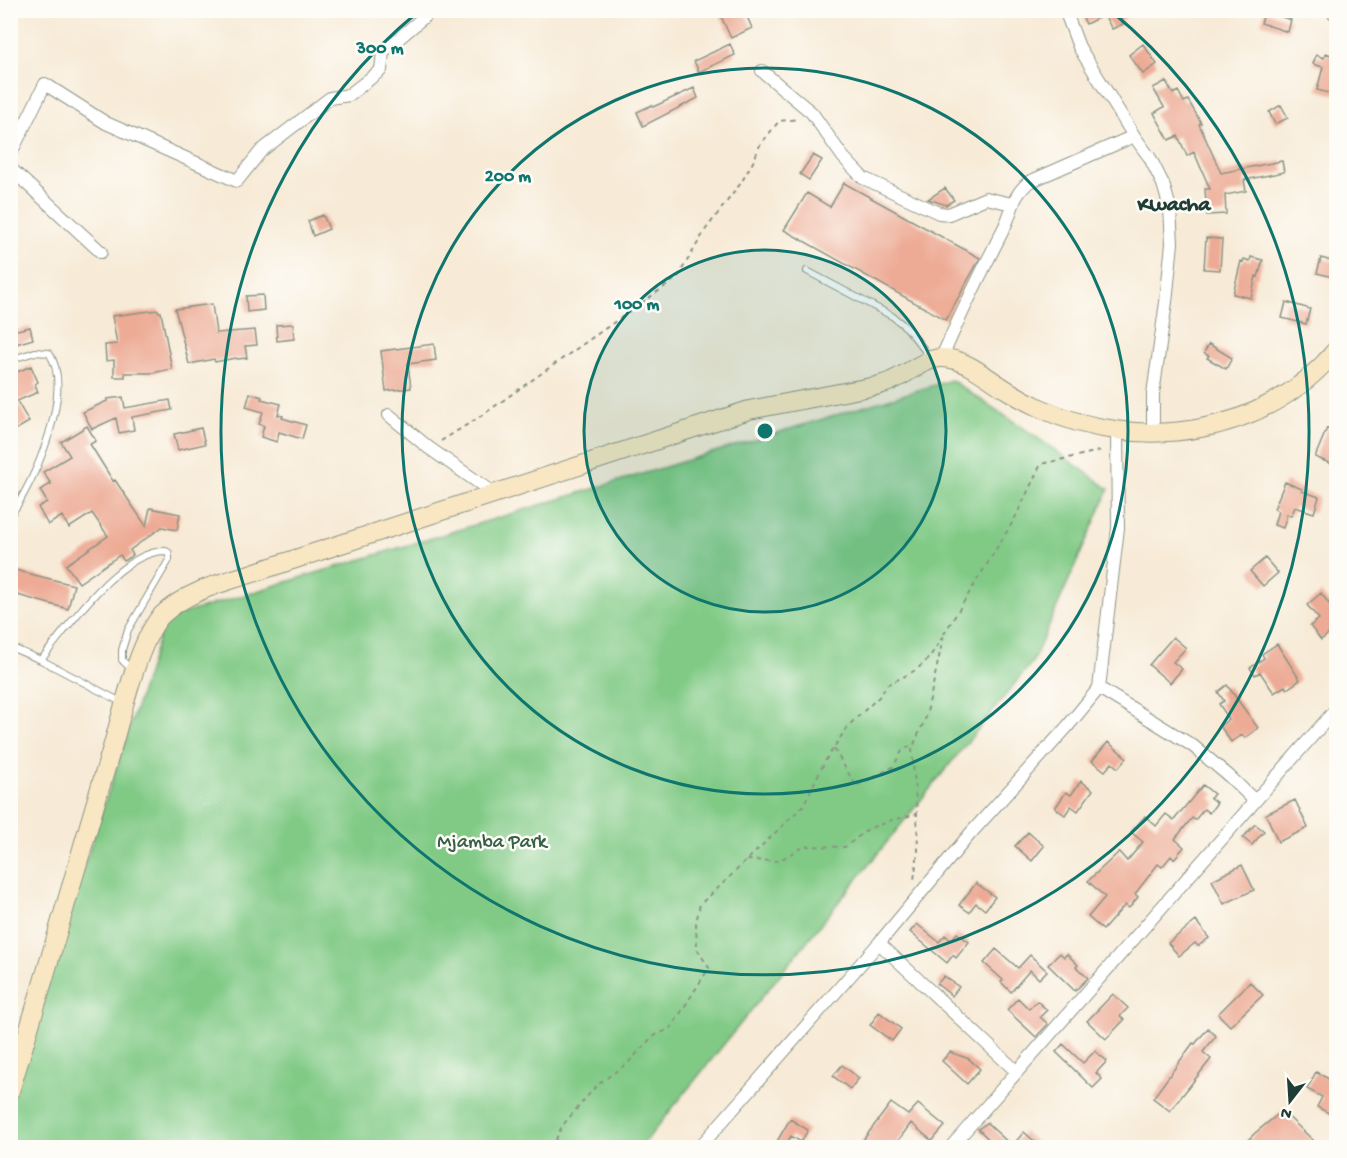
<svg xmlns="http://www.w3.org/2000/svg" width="1347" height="1158" font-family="'Gochi Hand',sans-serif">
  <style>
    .green { fill: #81ca86; stroke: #50845d; stroke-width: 1.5 }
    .building { fill: #edaa94 }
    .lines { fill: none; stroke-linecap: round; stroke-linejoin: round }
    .service-casing { stroke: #8b9485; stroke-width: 8 }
    .minor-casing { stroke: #8b9485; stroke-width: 14 }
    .secondary-casing { stroke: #8b9485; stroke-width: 20 }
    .path { stroke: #8b9485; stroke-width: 2; stroke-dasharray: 4.5 4.5; stroke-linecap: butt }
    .service { stroke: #fff; stroke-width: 6 }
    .minor { stroke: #fff; stroke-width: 12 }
    .secondary { stroke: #f9e7c3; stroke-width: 18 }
    .ring { fill: none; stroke: #0f766e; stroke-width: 3 }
    .labels { text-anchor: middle; stroke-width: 5; stroke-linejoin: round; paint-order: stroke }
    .park-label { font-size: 20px; fill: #386048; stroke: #fdfcf7 }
    .quarter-label { font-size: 22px; font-weight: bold; fill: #1f3d34; stroke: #fdfcf7 }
    .centre { fill: #0f766e; stroke: #fdfcf7; stroke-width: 3 }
    .ring-label { font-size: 18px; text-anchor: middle; font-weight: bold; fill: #0f766e; stroke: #fdfcf7; stroke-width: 5; stroke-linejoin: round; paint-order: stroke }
  </style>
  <rect width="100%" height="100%" fill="#fdfcf7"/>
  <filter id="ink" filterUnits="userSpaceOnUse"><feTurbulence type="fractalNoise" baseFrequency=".0167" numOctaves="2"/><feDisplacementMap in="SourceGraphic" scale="12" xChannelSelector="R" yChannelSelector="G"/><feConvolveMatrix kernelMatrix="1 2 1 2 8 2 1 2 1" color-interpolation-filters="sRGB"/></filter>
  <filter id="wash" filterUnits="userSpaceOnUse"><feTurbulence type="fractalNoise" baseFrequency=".008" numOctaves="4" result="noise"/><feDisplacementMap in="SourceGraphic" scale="24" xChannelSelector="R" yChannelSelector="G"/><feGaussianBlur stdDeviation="1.35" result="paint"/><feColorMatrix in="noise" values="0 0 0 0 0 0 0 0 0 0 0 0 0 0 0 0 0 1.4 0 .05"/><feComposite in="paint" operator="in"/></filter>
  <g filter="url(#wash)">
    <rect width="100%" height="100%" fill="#f7ead6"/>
    <path class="green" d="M951,380L1028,431L1109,489L1033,661L641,1147L11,1148V1089L165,619Z"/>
    <g id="blocks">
      <path class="building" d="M718,10H744L752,28L731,38Z
        M1091,10H1140L1121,20L1123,24L1112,29L1104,15L1086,24L1082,16Z
        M1265,11L1291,20L1288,32L1261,23Z
        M730,44L735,55L699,72L694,61Z
        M1143,44L1157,64L1143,74L1129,55Z
        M1326,53L1336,57V95L1317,90L1323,67L1313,64L1316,55L1324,58Z
        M1166,81L1173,94L1178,91L1184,102L1188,100L1201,123L1199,124L1221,173L1282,161L1284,172L1244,180L1246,191L1225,195L1226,214L1207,215L1205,189H1210L1194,152L1187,156L1178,136L1169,140L1154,113L1164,107L1153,88Z
        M694,88L698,98L643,126L637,112L652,105L653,107Z
        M1281,105L1288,118L1275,124L1269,112Z
        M813,155L822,160L809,180L800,174Z
        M844,183L980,258L946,320L784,230L807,193L830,207Z
        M945,188L954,200L946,205L928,199Z
        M323,215L329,229L313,236L308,221Z
        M1206,238L1222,239L1220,270L1204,269Z
        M1251,257L1263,260L1258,277L1256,276L1251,298L1233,294L1241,261L1243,262L1244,259L1250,261Z
        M1321,258L1336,262V278L1317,273Z
        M263,295L264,310L247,312L246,296Z
        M1286,302L1310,309L1306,324L1282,318Z
        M212,304L216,333L255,330L257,345L245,346L247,358L237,359L236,358L215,362L214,359L189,364L175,309Z
        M158,310L159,312H161L172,369L152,373H125V377H114V360L106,361L105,345L117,344L112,316Z
        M293,324L294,339L277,341L276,325Z
        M30,327L33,339L16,344L13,331Z
        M434,344L436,360L408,364L411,388L386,391L381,351Z
        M1209,344L1232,358L1226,369L1207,358L1209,356L1204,353Z
        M31,366L38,382L35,384L38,392L17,401L29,422L10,433V375Z
        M250,393L262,397L261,399L281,404L278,415L283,416L282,418L306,425L302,439L279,432L277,442L261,437L264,426L259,424L263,412L246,407Z
        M123,397L125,408L170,400L172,410L132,417L134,430L119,433L116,418L92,429L83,412L107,401V399Z
        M87,426L96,441L90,444L113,481L115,480L146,526L150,508L180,514L177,530L162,527L130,550L133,555L124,561L120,555L79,583L66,565L108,536L92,513L69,528L62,516L48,525L38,507L47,502L40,490L51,484L43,472L70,456L61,442Z
        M201,428L205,444L178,450L174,434Z
        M1327,428L1336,432V459L1334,465L1315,457Z
        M1285,482L1302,489V491L1319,497L1314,513L1295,507L1291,516L1287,514L1283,528L1274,525L1278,511L1274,509Z
        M1265,558L1278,573L1263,586L1250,571Z
        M15,570L74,585L68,609L10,593Z
        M1321,593L1336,613V638L1331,632L1321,640L1310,626L1319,619L1307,605Z
        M1173,637L1186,648L1173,662L1182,669L1170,683L1149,665Z
        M1277,644L1300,680L1287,689L1285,686L1274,693L1260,672L1255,675L1250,668L1264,658L1262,654Z
        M1227,685L1258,728L1245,738L1242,735L1231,742L1220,726L1229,719L1219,704L1224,701L1218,692Z
        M1108,742L1127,758L1118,768L1112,763L1105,771L1092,761Z
        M1081,781L1093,790L1078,811L1071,806L1065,815L1055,808L1066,792L1071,795Z
        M1203,785L1214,794L1210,798L1217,803L1209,813L1204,809L1195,820L1192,818L1175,839L1184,847L1174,859L1171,856L1162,867L1158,864L1135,894L1138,897L1129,908L1125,905L1103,930L1088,917L1105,897L1088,881L1119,852L1127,861L1143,842L1131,832L1145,816L1156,826L1166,814L1174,820Z
        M1295,800L1308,828L1278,842L1266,814Z
        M1255,824L1264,831L1252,845L1243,838Z
        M1028,832L1044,846L1032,861L1015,846Z
        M1242,865L1254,890L1224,904L1212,880Z
        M976,883L995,897L985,910L976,903L969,912L959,905Z
        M1196,921L1209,938L1198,946L1195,943L1179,956L1168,943Z
        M917,924L939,942L945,935L951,940L957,933L969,942L956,958L953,955L947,963L910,932Z
        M996,949L1018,968L1030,955L1047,971L1039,979L1030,970L1011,992L1001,982L1003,980L984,963Z
        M1060,953L1064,957L1067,954L1078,965L1076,967L1088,978L1075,991L1048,965Z
        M944,976L959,987L952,996L937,984Z
        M1250,982L1263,995L1230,1026L1218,1014Z
        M1113,994L1128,1008L1120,1016L1124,1020L1106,1039L1087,1021Z
        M1018,998L1029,1009L1037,1001L1047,1010L1040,1017L1048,1024L1036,1037L1007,1010Z
        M879,1012L901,1029L892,1041L870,1025Z
        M1208,1028L1216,1036L1203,1052L1211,1059L1170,1111L1153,1098L1193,1043L1195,1044Z
        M1063,1044L1083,1063L1095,1051L1107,1061L1096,1073L1102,1079L1093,1088L1056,1052Z
        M950,1052L969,1059L980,1069L967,1084L942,1061Z
        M842,1065L859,1078L850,1089L833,1076Z
        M1316,1072L1336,1083V1117L1317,1107L1322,1097L1307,1089Z
        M891,1103L908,1115L918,1104L945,1126L932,1141L911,1123L893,1148H857Z
        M1282,1111L1314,1141L1308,1148H1240L1255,1133Z
        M790,1119L808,1130L801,1142L791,1136L784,1148H782L776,1143Z
        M987,1123L1012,1146L1024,1132L1042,1148H998L978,1129Z"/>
    </g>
  </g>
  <g filter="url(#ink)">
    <use href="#blocks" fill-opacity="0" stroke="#8b9485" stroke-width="1.5"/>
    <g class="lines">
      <g class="service-casing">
        <path id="service" d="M807,271L892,316L907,328L930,357
          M10,360L35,352L49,353C75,391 34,483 10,516
          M10,647L41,660L121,702
          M41,660C68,627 120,550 166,551L169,553V560L128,630L122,650V660L133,671"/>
      </g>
      <g class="minor-casing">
        <path id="minor" d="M1065,10L1079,47L1134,136L1150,158L1163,184L1170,208L1172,243L1166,302L1153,394V433
          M762,71L812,113L843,157L863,178L939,213L949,214L986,198L1012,204
          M10,151L13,149L45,84L106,123L237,181L261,151L330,98L349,95L381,70L383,52L432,10
          M10,168L101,252
          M942,357C961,313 983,269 1005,226C1014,207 1011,198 1029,182L1134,136
          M389,415L429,448L495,494
          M1099,688L1193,746L1229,776L1255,801
          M879,943L1016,1071
          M699,1148L879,943L970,834L1067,727L1099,688L1118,528L1117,431
          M950,1148L1336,709"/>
      </g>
      <g class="secondary-casing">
        <path id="secondary" d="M1336,10V11
          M10,1091C45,978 77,864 111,751C121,718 139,638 162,615C189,589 230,581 265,569L749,410L876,386C882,384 888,383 893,380C908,374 926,357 943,358C967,359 988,379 1007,390C1018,397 1029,403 1040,408C1138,454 1266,436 1336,350"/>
      </g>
      <path class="path" d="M441,441L481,416L677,278L706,229L741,183L753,162L760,145L779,121L799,119
        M944,634L1014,520L1041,464L1104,450
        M834,749L856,786L893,767L902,751L914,744
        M747,860L778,861L805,846L845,847L868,829L892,820L917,814
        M552,1148L562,1126L597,1085L629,1062L652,1037L671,1028L709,968L697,949L696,923L700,904L717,889L803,806L825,761L848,726L882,694L886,685C919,670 926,666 944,634L926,717L912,749L917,814L918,851L914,880"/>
      <use href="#service" class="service"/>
      <use href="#minor" class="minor"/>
      <use href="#secondary" class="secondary"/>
    </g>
  </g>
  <circle cx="765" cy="431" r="181" fill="#0f766e" fill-opacity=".12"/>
  <g class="ring">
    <circle cx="765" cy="431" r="181"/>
    <circle cx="765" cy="431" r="363"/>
    <path d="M1111 11A544 544 0 1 1 419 11"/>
  </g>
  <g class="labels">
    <g class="park-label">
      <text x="492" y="847">Mjamba Park</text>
    </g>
    <g class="quarter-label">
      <text x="1174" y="210">Kwacha</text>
    </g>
  </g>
  <circle cx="765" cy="431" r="9" class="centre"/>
  <g class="ring-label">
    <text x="380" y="53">300 m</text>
    <text x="508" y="181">200 m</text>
    <text x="637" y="309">100 m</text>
  </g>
  <rect width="1347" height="1158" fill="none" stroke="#fdfcf7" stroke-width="36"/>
  <g transform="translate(1290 1101) rotate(197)" stroke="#fdfcf7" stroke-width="4.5" paint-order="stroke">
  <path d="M0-4.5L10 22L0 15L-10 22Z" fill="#1f3d34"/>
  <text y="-9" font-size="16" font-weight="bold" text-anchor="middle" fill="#1f3d34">N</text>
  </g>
</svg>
